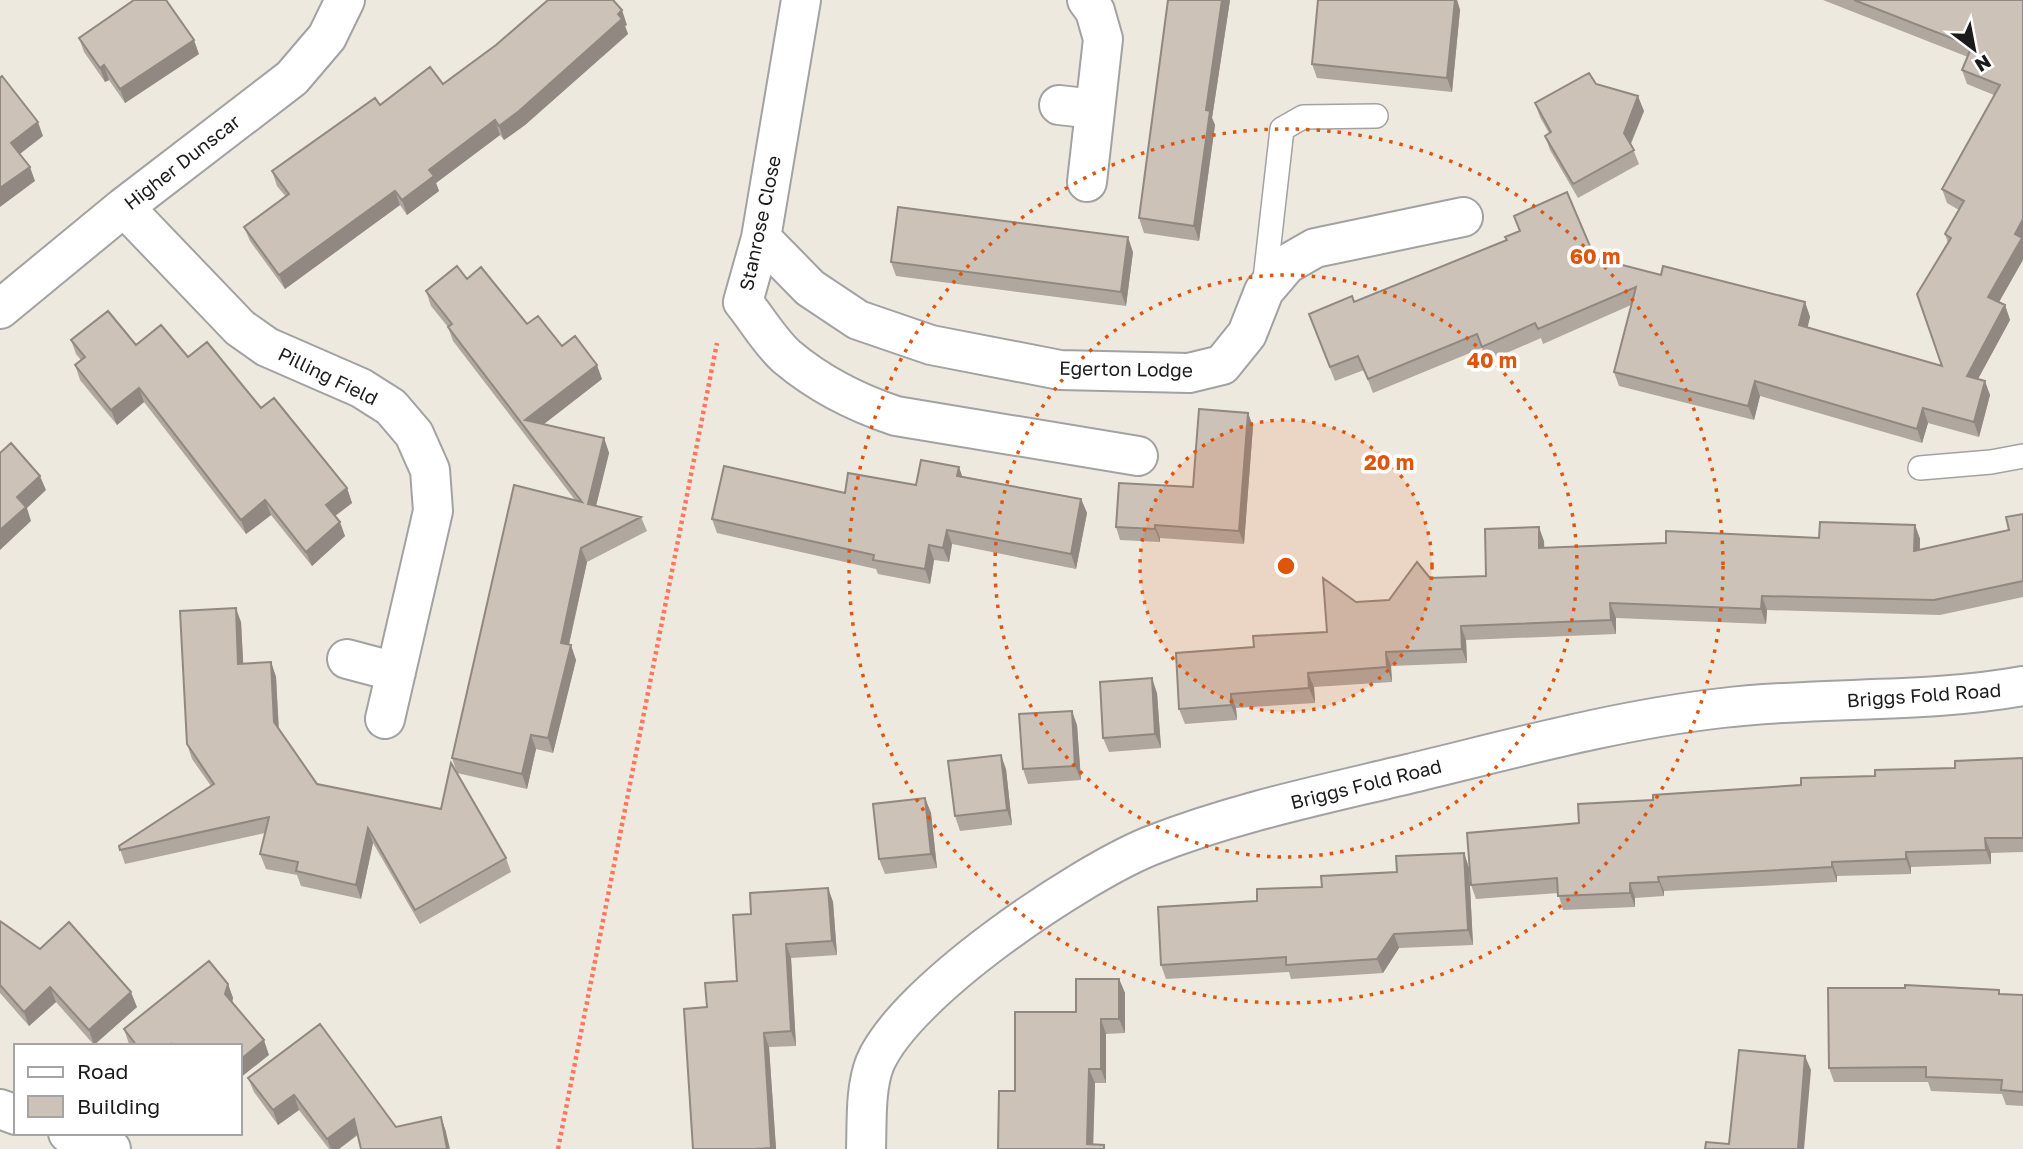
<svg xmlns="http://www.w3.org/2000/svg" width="2023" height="1149" font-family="'Golos Text',sans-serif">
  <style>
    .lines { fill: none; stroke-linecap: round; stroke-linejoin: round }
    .lane-casing { stroke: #a2a2a2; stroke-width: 26 }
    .street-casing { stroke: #a2a2a2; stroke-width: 42 }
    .path { stroke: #ff765e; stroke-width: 4.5; stroke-dasharray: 3.5 3.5; stroke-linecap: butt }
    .lane { stroke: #fff; stroke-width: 23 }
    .street { stroke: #fff; stroke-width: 38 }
    .wall { fill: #b0a79e }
    .shaded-wall { fill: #908881 }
    .building { fill: #cdc2b8; stroke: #908881; stroke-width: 2 }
    .ring { fill: none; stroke: #de560d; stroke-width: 3.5; stroke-dasharray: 3.5 7 }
    .labels { text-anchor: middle; stroke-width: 7; stroke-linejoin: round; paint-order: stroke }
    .street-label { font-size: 19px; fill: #1b1b1b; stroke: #fff }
    .centre { fill: #de560d; stroke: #fff; stroke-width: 3.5 }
    .ring-label { font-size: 21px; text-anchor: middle; font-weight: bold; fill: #de560d; stroke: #fff; stroke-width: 7; stroke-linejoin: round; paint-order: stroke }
  </style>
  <rect width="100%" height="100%" fill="#ede9df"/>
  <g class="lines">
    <g class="lane-casing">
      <path id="lane" d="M1264,288L1282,129L1303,117L1376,116
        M1920,468L1991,462L2023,456"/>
    </g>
    <g class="street-casing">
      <path id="street" d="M801,0L761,238L743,302C757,319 770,342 787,357C819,384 857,403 896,416L1138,456
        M1087,0L1095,11L1103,39L1087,182
        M1059,105L1095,109
        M124,207L240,328L267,347L361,388L391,407L414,434L430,470L433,511L385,719
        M761,238L810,288L858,320L931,345L1060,370L1189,373L1222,365L1247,334L1264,291L1287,264L1315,248L1463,217
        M0,309L124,207L292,78L327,37L345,0
        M347,659L396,672
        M0,1109L16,1115
        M68,1133L111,1149
        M866,1149C867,1122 865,1088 875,1063C906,991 1077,876 1150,846C1233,813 1321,795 1408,774C1512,749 1616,720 1722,708C1822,696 1924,704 2023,686"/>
    </g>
    <path class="path" d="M558,1149L717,343"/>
    <use href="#lane" class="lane"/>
    <use href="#street" class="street"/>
  </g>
  <path class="wall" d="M1168,0H1230L1212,118L1215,125L1199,241L1144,233L1139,218Z
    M1318,0H1457L1460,10L1452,92L1317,78L1312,64Z
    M1823,0H2023L1999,302L2005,305L2010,320L1978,379L1990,395L1979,437L1928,423L1922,443L1760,396L1754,420L1619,386L1614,372L1631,305L1543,344L1541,338L1488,361L1482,348L1373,393L1364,370L1335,381L1314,328L1354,302L1506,240L1520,231L1514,216L1595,258L1661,275L1805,302L1810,317L1807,327L1942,366L1948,243L1945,234L1959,210L1947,203L1942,189L1994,95L1967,84L1962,70L1968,57Z
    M627,25L625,26L628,34L525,125L504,140L500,135L436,183L439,191L407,215L400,205L285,289L250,241L244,227L286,197L277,186L272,171L380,105L443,84L496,45Z
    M79,38L199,54L125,103L109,80L105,82L84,52Z
    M1596,84L1644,111L1631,144L1639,164L1578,198L1550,150L1545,136L1549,133L1540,117L1535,103Z
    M1133,252L1126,306L896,276L891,262Z
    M467,279L527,324L562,346L602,379L544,424L604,438L609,453L596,506L641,517L647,531L587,562L569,645L576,660L553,753L536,749L527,789L457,773L452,758L575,500L453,341L448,327L431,306L426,291Z
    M71,340L136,345L188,357L261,408L347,488L352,503L335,516L345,536L312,566L271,515L246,534L144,402L117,425L80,380L75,365L81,360L76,354Z
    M1253,426L1244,544L1160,538V542L1120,540L1116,527L1193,487Z
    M962,476L1081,499L1087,513L1076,569L952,544L949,562L934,560L930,584L878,574L876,569L717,533L712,519L845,493L916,485Z
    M2023,514V597L1940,615L1767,610L1766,624L1616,618V634L1466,640L1467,663L1391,666L1392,682L1314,687L1315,703L1236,708L1237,720L1185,724L1179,709L1254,647L1327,632L1356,602L1389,600L1430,578L1486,576L1544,541V548L1819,538L1915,525L1920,539V550L2009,530Z
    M241,622L243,663L271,662L276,677L279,729L317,784L506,858L511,872L420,924L373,843L361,899L301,886L297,875L266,869L260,854L265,833L125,864L119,846L211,786L192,759L187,744Z
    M1157,693L1161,748L1109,752L1103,738Z
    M1077,725L1081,780L1028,784L1023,769Z
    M2023,758V852L1991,853V864L1911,867V874L1837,876V882L1664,891V896L1635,898V907L1563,910L1558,893L1476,899L1471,885L1579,823L1653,800L1955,768Z
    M1006,769L1012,825L960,831L955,816Z
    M925,798L931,813L937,868L885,874L879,859Z
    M1464,853L1469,868L1473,945L1399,948L1383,973L1291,979L1289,972L1166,979L1161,965L1257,901L1322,887L1397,872Z
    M828,888L833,902L837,955L791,958L796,1046L769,1047L776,1149H693L707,1007L737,981L751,914Z
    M0,921L40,949L137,1007L94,1045L56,1002L29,1026L0,993Z
    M1119,979L1125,993V1033L1106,1034V1083H1095L1093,1144L998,1149L1015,1091L1076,1012Z
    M228,984L233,998L232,1002L269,1055L240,1046H131L129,1044L124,1029Z
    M1999,990L2000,994L2023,995V1106L2006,1105L2002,1094L1931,1091L1928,1082H1834L1829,1068Z
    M248,1078L396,1127L441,1117L446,1132L358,1135L339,1149H329L299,1110L278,1125L254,1092Z"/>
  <path class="shaded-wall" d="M1222,0H1230L1212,118L1215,125L1199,241L1194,226L1206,110Z
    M1455,0H1457L1460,10L1452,92L1447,78Z
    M622,10L627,25L625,26L628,34L525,125L504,140L499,126Z
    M194,40L199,54L125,103L120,89Z
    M104,65L109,80L105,82L100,68Z
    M1638,96L1644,111L1629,147L1624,133Z
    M495,120L500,135L436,183L439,191L407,215L402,200L429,170Z
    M38,122L43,136L16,157L11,143Z
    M30,167L35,181L0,207V188Z
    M395,191L400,205L285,289L279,275Z
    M2023,219V260L1994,311L1988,297L2015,234Z
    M1128,237L1133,252L1126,306L1121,292Z
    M1805,302L1810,317L1805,339L1799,325Z
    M2005,305L2010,320L1972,390L1967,376Z
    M597,365L602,379L531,434L525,420Z
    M1755,381L1760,396L1754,420L1748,406Z
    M1985,381L1990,395L1979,437L1974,422Z
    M139,388L144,402L117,425L111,410Z
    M1923,408L1928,423L1922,443L1917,429Z
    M1248,413L1253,426L1244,544L1239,531Z
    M604,438L609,453L593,518L588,504Z
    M959,467L964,481L957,476Z
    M40,476L46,490L27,508L31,521L0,550V530L17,497Z
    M347,488L352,503L331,519L326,505Z
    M1081,499L1087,513L1076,569L1071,554Z
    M265,500L271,515L246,534L241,520Z
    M340,522L345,536L312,566L306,552Z
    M1155,525L1160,538V542L1155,529Z
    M1915,525L1920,539L1919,566L1914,551Z
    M1539,527L1544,541L1545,563L1539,548Z
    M947,530L952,544L949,562L943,548Z
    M929,545L934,560L930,584L925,569Z
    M581,548L587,562L566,657L561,643Z
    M1762,596L1767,610L1766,624L1761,609Z
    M1610,603L1616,618V634L1611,620Z
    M236,608L241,622L244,678L238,664Z
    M1461,626L1466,640L1467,663L1462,649Z
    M571,645L576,660L553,753L548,738Z
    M1386,652L1391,666L1392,682L1387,667Z
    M271,662L276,677L279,737L274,722Z
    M1308,673L1314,687L1315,703L1309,688Z
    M1152,678L1157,693L1161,748L1155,734Z
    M1231,694L1236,708L1237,720L1231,705Z
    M1072,711L1077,725L1081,780L1075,766Z
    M531,735L536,749L527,789L522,774Z
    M1001,755L1006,769L1012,825L1007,810Z
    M925,798L931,813L937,868L931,854Z
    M368,828L373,843L361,899L356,885Z
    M1985,838L1991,853V864L1986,850Z
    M1906,852L1911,867V874L1906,859Z
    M1464,853L1469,868L1473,945L1468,930Z
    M1832,862L1837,876V882L1832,867Z
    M1658,877L1664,891V896L1659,882Z
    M1630,883L1635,898V907L1630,893Z
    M828,888L833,902L837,955L832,941Z
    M1394,934L1399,948L1383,973L1377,959Z
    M786,944L791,958L796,1046L791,1031Z
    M1119,979L1125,993V1033L1119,1019Z
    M228,984L233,998L231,1008L225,994Z
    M50,987L56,1002L29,1026L24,1012Z
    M131,992L137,1007L94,1045L89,1030Z
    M1101,1019L1106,1034V1083L1101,1069Z
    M764,1033L769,1047L776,1149H772L771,1148Z
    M264,1040L269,1055L240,1078V1060Z
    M1805,1056L1811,1070L1804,1149H1798Z
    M1089,1069L1095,1083L1093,1149L1087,1144Z
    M294,1095L299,1110L278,1125L273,1110Z
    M441,1117L446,1132L450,1149H447Z
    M354,1119L359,1133L339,1149H331L327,1139Z"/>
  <path class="building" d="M134,0H166L194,40L120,89L104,65L100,68L79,38Z
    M548,0H613L622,10L618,14L622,19L519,111L499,126L495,120L429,170L434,176L402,200L395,191L279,275L244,227L289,194L272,171L375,98L380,105L430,67L443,84L496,45Z
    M1168,0H1222L1206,110L1210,111L1194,226L1139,218Z
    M1318,0H1455L1447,78L1312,64Z
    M1854,0H2023V219L2015,234L2022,238L1988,297L2005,305L1967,376L1985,381L1974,422L1923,408L1917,429L1755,381L1748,406L1614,372L1636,287L1538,329L1535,323L1482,347L1477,334L1368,379L1358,356L1330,367L1309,314L1352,296L1354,302L1507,240L1505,237L1520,231L1514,216L1567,192L1595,258L1661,275L1663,266L1805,302L1799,325L1942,366L1917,294L1951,238L1945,234L1964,201L1942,189L2000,85L1962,70L1972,46Z
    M1589,73L1596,84L1638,96L1624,133L1634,150L1573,184L1545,136L1551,132L1535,103Z
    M2,76L38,122L11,143L30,167L0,188V78Z
    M898,207L1128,237L1121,292L891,262Z
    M457,266L467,279L481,267L527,324L538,316L562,346L575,336L597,365L525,420L604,438L588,504L641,517L581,548L561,643L571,645L548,738L531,735L522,774L452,758L514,485L582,502L448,327L452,324L426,291Z
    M108,311L136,345L161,325L188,357L207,342L261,408L274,398L347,488L326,505L340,522L306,552L265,500L241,520L139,388L111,410L75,365L85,357L71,340Z
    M1199,409L1248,413L1239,531L1155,525V529L1116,527L1119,483L1193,487Z
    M11,443L40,476L17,497L26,507L0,530V453Z
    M921,460L959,467L957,476L1081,499L1071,554L947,530L943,548L929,545L925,569L873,560L874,555L712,519L724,466L845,493L848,473L916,485Z
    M2023,514V581L1934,600L1762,596L1761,609L1610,603L1611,620L1461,626L1462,649L1386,652L1387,667L1308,673L1309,688L1231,694V705L1179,709L1176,653L1254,647L1253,636L1327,632L1323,578L1356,602L1389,600L1417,562L1430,578L1486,576L1485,529L1539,527V548L1666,543V531L1819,538L1820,522L1915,525L1914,551L2009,530L2006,517Z
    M236,608L238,664L271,662L274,722L317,784L441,809L451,763L506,858L415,910L368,828L356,885L296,871L298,862L260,854L269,817L120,850L119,846L214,784L187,744L180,611Z
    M1152,678L1155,734L1103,738L1100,682Z
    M1072,711L1075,766L1023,769L1019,714Z
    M1001,755L1007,810L955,816L948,761Z
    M2023,758V838H1985L1986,850L1906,852V859L1832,862V867L1658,877L1659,882L1630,883V893L1558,896L1557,878L1471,885L1467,833L1579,823L1578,804L1653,800V795L1801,785V778L1875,776V770L1955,768V761Z
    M925,798L931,854L879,859L873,804Z
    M1464,853L1468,930L1394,934L1377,959L1286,965V957L1161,965L1158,907L1257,901V889L1322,887L1321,876L1397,872L1396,856Z
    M828,888L832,941L786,944L791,1031L764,1033L771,1148L753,1149H693L684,1009L707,1007L705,983L737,981L733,915L751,914L750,893Z
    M0,921L40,949L69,922L131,992L89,1030L50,987L24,1012L0,985Z
    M209,961L228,984L225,994L264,1040L240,1060V1046H172L171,1044L169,1046H137L124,1029Z
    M1076,979H1119V1019H1101V1069H1089L1087,1144L1104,1145V1149H998L999,1091H1015V1012H1076Z
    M1905,985L1999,990V994L2023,995V1092L2001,1090L2002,1080L1926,1077V1067L1829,1068L1828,988H1905Z
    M320,1024L396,1127L441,1117L447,1149H361L354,1119L327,1139L294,1095L273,1110L248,1078Z
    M1739,1050L1805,1056L1798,1149H1705L1706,1142L1729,1144Z"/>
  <circle cx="1286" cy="566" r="146" fill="#de560d" fill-opacity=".12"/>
  <g class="ring">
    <circle cx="1286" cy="566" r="146"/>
    <circle cx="1286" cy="566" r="291"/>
    <circle cx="1286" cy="566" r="437"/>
  </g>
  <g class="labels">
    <g class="street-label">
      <text transform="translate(182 162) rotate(-38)" y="7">Higher Dunscar</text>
      <text transform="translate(760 223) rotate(-78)" y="7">Stanrose Close</text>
      <text transform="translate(1126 369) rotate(1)" y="7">Egerton Lodge</text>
      <text transform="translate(328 376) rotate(26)" y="7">Pilling Field</text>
      <text transform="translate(1924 695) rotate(-4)" y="7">Briggs Fold Road</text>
      <text transform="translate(1366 784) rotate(-14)" y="7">Briggs Fold Road</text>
    </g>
  </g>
  <circle cx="1286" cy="566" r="10" class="centre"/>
  <g class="ring-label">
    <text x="1595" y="264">60 m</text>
    <text x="1492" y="368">40 m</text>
    <text x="1389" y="470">20 m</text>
  </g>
  <rect x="14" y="1044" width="228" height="91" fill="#ffffff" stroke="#a4a4a4" stroke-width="2"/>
  <rect x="28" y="1067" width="35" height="10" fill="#ffffff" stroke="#a4a4a4" stroke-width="2"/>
  <text x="77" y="1079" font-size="21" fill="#1b1b1b">Road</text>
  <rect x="28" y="1096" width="35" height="21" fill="#cdc2b8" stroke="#a4a4a4" stroke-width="2"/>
  <text x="77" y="1114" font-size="21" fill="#1b1b1b">Building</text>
  <g transform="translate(1974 49) rotate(148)" stroke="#ffffff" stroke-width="5" paint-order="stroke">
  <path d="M0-5L12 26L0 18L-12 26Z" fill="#1b1b1b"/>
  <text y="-10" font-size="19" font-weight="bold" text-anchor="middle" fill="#1b1b1b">N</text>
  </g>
</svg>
